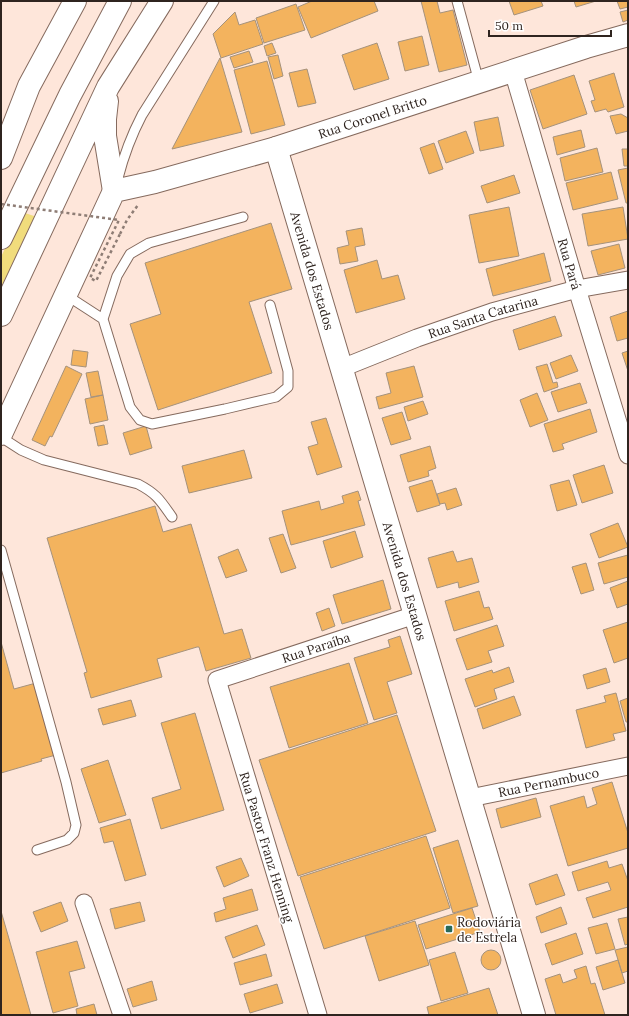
<svg xmlns="http://www.w3.org/2000/svg" width="629" height="1016" font-family="Lora,serif">
  <style>
    .green { fill: #f1dc7c }
    .building { fill: #f3b35e; stroke: #a5927c }
    .lines { fill: none; stroke-linecap: round; stroke-linejoin: round }
    .service-casing { stroke: #856a5e; stroke-width: 11 }
    .minor-casing { stroke: #856a5e; stroke-width: 19 }
    .tertiary-casing { stroke: #856a5e; stroke-width: 24 }
    .secondary-casing { stroke: #856a5e; stroke-width: 24 }
    .trunk-casing { stroke: #856a5e; stroke-width: 24 }
    .path { stroke: #8e7d75; stroke-width: 2.5; stroke-dasharray: 3 3; stroke-linecap: butt }
    .service { stroke: #fff; stroke-width: 9 }
    .minor { stroke: #fff; stroke-width: 17 }
    .tertiary { stroke: #fff; stroke-width: 22 }
    .secondary { stroke: #fff; stroke-width: 22 }
    .trunk { stroke: #fff; stroke-width: 22 }
    .path-bridge { stroke: #8e7d75; stroke-width: 2.5; stroke-dasharray: 3 3; stroke-linecap: butt }
    .poi-dot { fill: #296958; stroke: #fff; stroke-width: 1.5 }
    .labels { text-anchor: middle; stroke-width: 3; stroke-linejoin: round; paint-order: stroke }
    .street-label { font-size: 13px; fill: #2f241f; stroke: #fff }
    .poi-label { font-size: 13px; fill: #2f241f; stroke: #fff; text-anchor: start }
  </style>
  <rect width="100%" height="100%" fill="#fee6da"/>
  <path class="green" d="M22,212L37,217L1,287V257Z"/>
  <path class="building" d="M312,1H374L378,11L311,38L298,7Z
    M421,1H437L440,13L453,10L467,65L439,72Z
    M509,1H541L543,6L514,15Z
    M574,1H596L576,7Z
    M617,1H628V7L620,9Z
    M296,4L305,30L264,43L256,18Z
    M628,10V20L623,22L620,12Z
    M235,12L239,25L255,20L263,44L221,58L213,34Z
    M422,36L429,65L405,71L398,42Z
    M272,43L276,53L267,56L264,46Z
    M377,43L389,79L354,90L342,55Z
    M249,51L253,62L234,68L230,57Z
    M278,55L283,76L274,79L268,57Z
    M220,58L242,132L172,149Z
    M267,61L285,125L251,134L234,70Z
    M307,69L316,103L298,107L289,73Z
    M614,73L624,107L608,112L606,109L595,112L591,101L595,100L589,81Z
    M574,75L587,114L543,129L530,90Z
    M621,114L628,118V131L616,134L610,116Z
    M498,117L504,146L480,151L474,122Z
    M581,130L585,147L557,155L553,137Z
    M466,131L474,153L446,163L438,141Z
    M434,143L443,169L429,174L420,148Z
    M597,148L603,172L565,181L560,158Z
    M622,149H628V166H624Z
    M628,168V203H626L618,170Z
    M611,172L618,199L573,210L566,183Z
    M514,175L520,193L487,203L481,186Z
    M509,207L519,256L479,263L469,215Z
    M623,207L628,239L588,246L582,214Z
    M271,223L292,289L249,302L272,373L158,410L130,324L161,314L145,263Z
    M362,228L365,245L355,247L358,261L340,264L337,248L349,245L346,231Z
    M619,244L625,268L598,275L591,251Z
    M544,253L551,281L493,296L486,269Z
    M377,260L382,279L398,275L405,299L356,313L344,270Z
    M628,311V338L617,341L610,317Z
    M555,316L562,336L519,350L513,330Z
    M73,350L88,352L86,367L71,365Z
    M628,351V371L622,353Z
    M571,355L578,371L556,379L550,363Z
    M547,364L553,383L557,382L558,387L544,392L536,367Z
    M66,366L82,374L52,437L50,436L45,446L32,440Z
    M414,366L423,397L379,409L376,397L391,393L386,373Z
    M98,371L103,395L91,397L86,373Z
    M580,383L587,403L558,412L551,392Z
    M537,393L548,420L530,427L520,400Z
    M103,395L108,420L90,424L85,399Z
    M423,401L428,414L408,421L404,407Z
    M590,409L597,432L562,444L564,449L553,452L544,424Z
    M402,412L411,439L391,445L382,418Z
    M326,418L342,467L317,475L308,447L318,444L311,422Z
    M104,425L108,444L98,446L94,427Z
    M146,426L152,448L130,455L123,433Z
    M430,446L436,468L428,471L429,476L408,482L400,455Z
    M244,450L252,478L189,493L182,466Z
    M604,465L613,493L582,503L573,475Z
    M432,480L440,505L417,512L409,487Z
    M569,480L577,505L557,511L550,485Z
    M456,488L462,505L447,510L445,503L440,504L437,494Z
    M358,491L361,500L358,501L365,525L291,545L282,511L319,501L321,510L344,503L342,496Z
    M155,506L163,532L191,524L224,634L242,629L251,658L206,671L199,647H197L157,659L162,677L91,698L84,673L87,672L47,538Z
    M618,523L628,547L599,558L590,534Z
    M355,531L363,557L331,568L323,541Z
    M283,534L296,568L281,573L269,538Z
    M238,549L247,571L226,578L218,557Z
    M453,551L457,562L472,558L479,582L459,588L458,582L437,588L428,558Z
    M628,555V577L604,584L598,563Z
    M586,563L594,590L581,594L572,567Z
    M383,580L391,609L342,624L333,595Z
    M628,581V604L617,608L610,588Z
    M479,591L484,608L489,607L493,619L454,631L445,601Z
    M329,608L335,626L322,631L316,613Z
    M628,622V658L614,663L603,630Z
    M497,625L504,646L488,651L492,662L467,670L456,639Z
    M400,636L412,674L387,682L397,713L374,720L354,658L390,647L388,640Z
    M1,642L14,689L36,683L56,755L41,759L42,761L1,773Z
    M349,663L368,723L289,748L270,687Z
    M509,667L514,682L494,689L497,699L475,707L465,679L492,670L493,673Z
    M606,668L610,682L587,689L583,675Z
    M616,693L626,731L613,734L615,740L586,748L576,710L606,702L604,696Z
    M514,696L521,715L483,729L477,709Z
    M628,698V722H626L620,701Z
    M131,700L136,716L103,725L98,709Z
    M195,713L224,810L161,829L152,798L181,789L161,723Z
    M397,715L436,831L298,876L259,760Z
    M108,760L126,815L99,823L81,769Z
    M612,782L628,833V848L568,866L550,806L584,796L587,808L597,804L592,788Z
    M536,798L541,817L501,828L496,809Z
    M130,819L146,875L125,881L113,841L104,843L100,828Z
    M426,836L450,908L324,949L300,877Z
    M458,840L478,906L453,913L433,848Z
    M241,858L249,876L224,887L216,867Z
    M607,861L609,868L622,864L628,881V907L593,918L586,898L611,890L608,882L578,891L572,872Z
    M557,874L565,895L536,905L529,884Z
    M252,889L258,910L216,922L214,913L226,909L223,898Z
    M61,902L68,921L41,932L33,912Z
    M140,902L145,921L115,929L110,909Z
    M561,907L567,924L541,933L536,917Z
    M472,908L480,932L426,949L418,925Z
    M1,911L31,1015H1Z
    M628,917V944L625,945L618,919Z
    M415,921L429,965L379,981L365,936Z
    M607,923L615,949L596,954L588,928Z
    M257,925L265,945L233,958L225,937Z
    M576,933L583,954L552,965L545,944Z
    M77,941L85,968L69,972L78,1006L53,1013L36,952Z
    M628,947V971L622,973L615,950Z
    M481 960a10 10 0 1 1 20 0a10 10 0 1 1-20 0Z
    M455,952L468,993L441,1001L429,960Z
    M266,954L272,976L240,985L234,963Z
    M618,960L625,983L603,990L596,967Z
    M586,966L591,984L595,983L605,1015H556L545,979L560,974L563,983L577,978L574,970Z
    M152,981L157,1000L133,1007L127,989Z
    M277,984L283,1003L250,1013L244,994Z
    M489,988L498,1015H429L427,1007Z
    M94,1004L97,1015H77L76,1009Z"/>
  <g class="lines">
    <g class="service-casing">
      <path id="service" d="M457,1L479,82
        M118,178C124,155 131,136 142,115L214,1
        M66,295L103,319L130,407L140,420L152,424L225,409L276,397L288,387V371L270,305
        M103,319L117,276L130,254L149,243L243,217
        M1,437L21,450L44,460L138,484C157,494 160,500 172,517
        M1,550L66,782L76,825L74,833L67,840L37,850"/>
    </g>
    <g class="minor-casing">
      <g id="minor">
        <path id="s1" d="M513,71L577,289L628,455"/>
        <path id="s2" d="M342,368L417,338L492,312L577,289L628,280"/>
        <path id="s3" d="M470,798L628,766"/>
        <path d="M84,903L122,1015"/>
        <path id="s4" d="M318,1015L217,680L415,615"/>
      </g>
    </g>
    <g class="tertiary-casing">
      <g id="tertiary">
        <path id="s5" d="M276,148L534,1015"/>
        <path d="M1,158L29,86L75,1"/>
      </g>
    </g>
    <g class="secondary-casing">
      <g id="secondary">
        <path id="s6" d="M1,434L114,191L155,182L276,148L586,47L628,35"/>
      </g>
    </g>
    <g class="trunk-casing">
      <path id="trunk" d="M107,101L105,119V136L114,191
        M1,238L70,95L120,1
        M1,315L108,87L162,1"/>
    </g>
    <path class="path" d="M120,234L127,220L138,205"/>
    <use href="#service" class="service"/>
    <use href="#minor" class="minor"/>
    <use href="#tertiary" class="tertiary"/>
    <use href="#secondary" class="secondary"/>
    <use href="#trunk" class="trunk"/>
    <path class="path-bridge" d="M1,204L119,220L90,278L96,281L120,234"/>
  </g>
  <rect class="poi-dot" x="445" y="925" width="8" height="8" rx="2"/>
  <g class="labels">
    <g class="street-label">
      <text dy="5" stroke="none"><textPath href="#s6" startOffset="537">Rua Coronel Britto</textPath></text>
      <text dy="5" stroke="none"><textPath href="#s1" startOffset="201">Rua Pará</textPath></text>
      <text dy="5" stroke="none"><textPath href="#s5" startOffset="128">Avenida dos Estados</textPath></text>
      <text dy="5" stroke="none"><textPath href="#s2" startOffset="150">Rua Santa Catarina</textPath></text>
      <text dy="5" stroke="none"><textPath href="#s5" startOffset="452">Avenida dos Estados</textPath></text>
      <text dy="5" stroke="none"><textPath href="#s4" startOffset="454">Rua Paraíba</textPath></text>
      <text dy="5" stroke="none"><textPath href="#s3" startOffset="80">Rua Pernambuco</textPath></text>
      <text transform="translate(267 847) rotate(73)" y="5">Rua Pastor Franz Henning</text>
    </g>
    <g class="poi-label">
      <text x="457" y="927">Rodoviária<tspan x="457" dy="15">de Estrela</tspan></text>
    </g>
  </g>
  <rect width="629" height="1016" fill="none" stroke="#2f241f" stroke-width="4"/>
  <path d="M489 30v6h122v-6" fill="none" stroke="#2f241f" stroke-width="2"/>
  <text x="495" y="30" font-size="12" fill="#2f241f" stroke="#ffffff" stroke-width="3" paint-order="stroke">50 m</text>
</svg>
